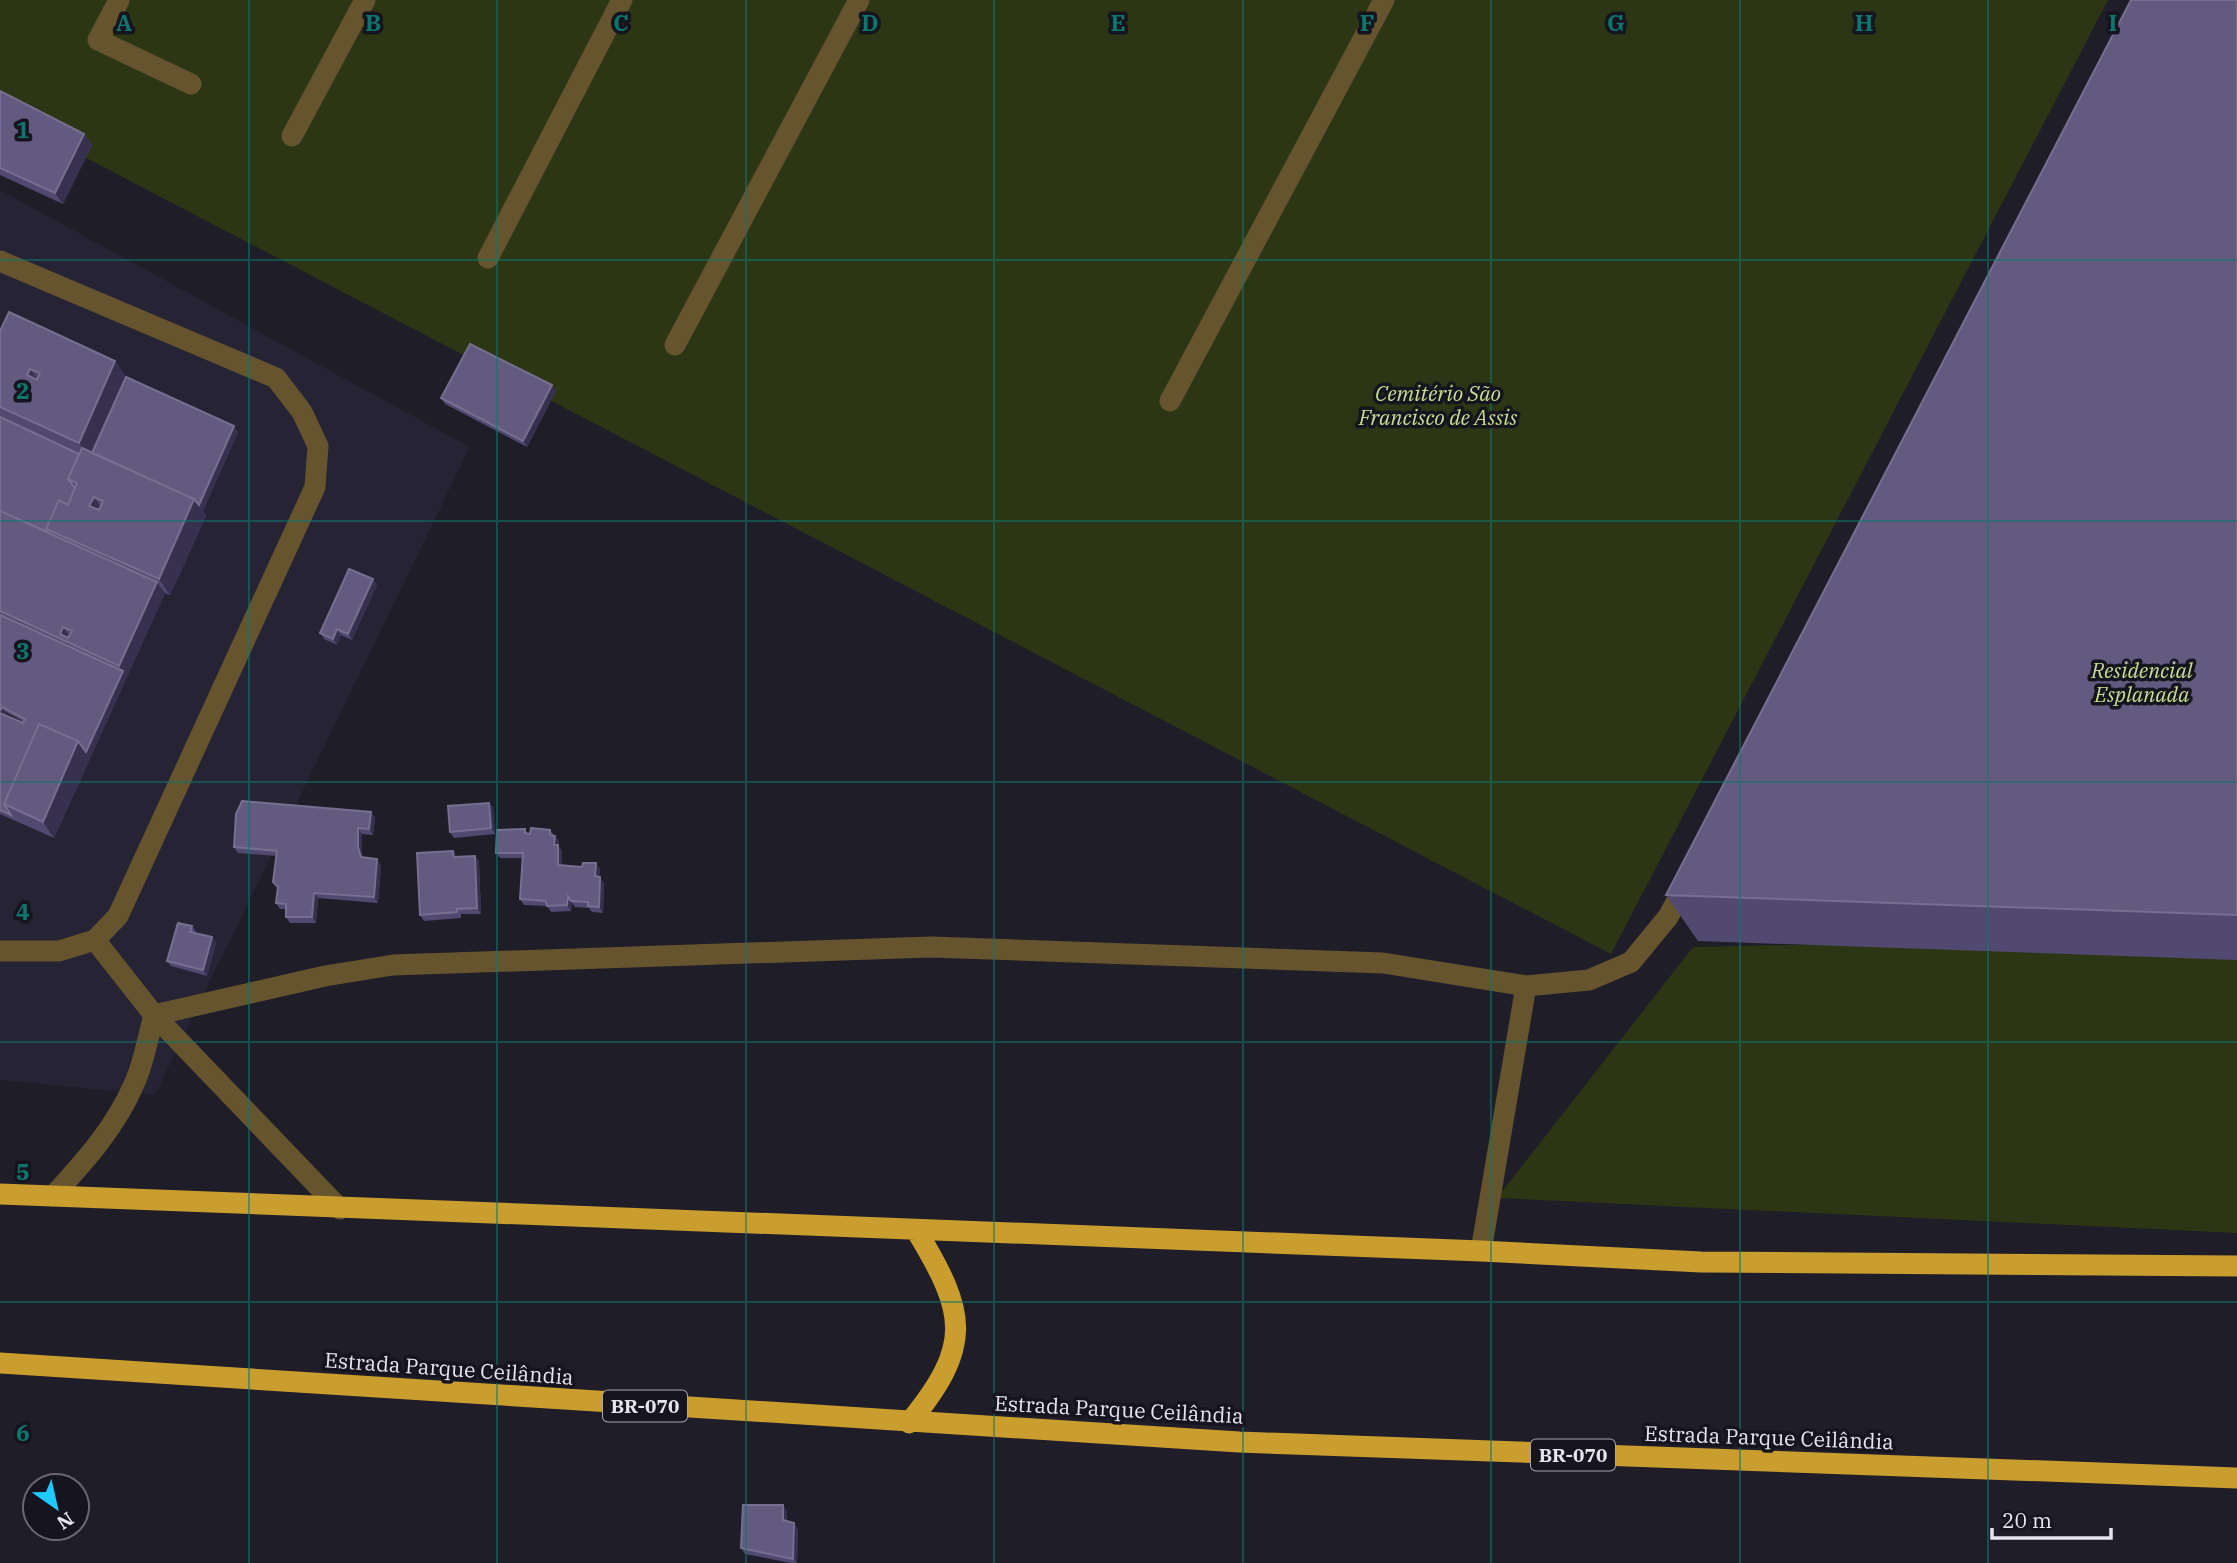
<svg xmlns="http://www.w3.org/2000/svg" width="2237" height="1563" font-family="'IBM Plex Serif',serif">
  <style>
    .built { fill: #262334 }
    .green { fill: #2d3614 }
    .lines { fill: none; stroke-linecap: round; stroke-linejoin: round }
    .street { stroke: #65542e; stroke-width: 21 }
    .highway { stroke: #c99d2e; stroke-width: 21 }
    .wall { fill: #524971; fill-rule: evenodd }
    .shaded-wall { fill: #37304e }
    .building { fill: #625a7f; stroke: #776f90; stroke-width: 2; fill-rule: evenodd }
    .grid { fill: none; stroke: #0f766e; stroke-width: 2; stroke-opacity: 0.55 }
    .labels { text-anchor: middle; stroke-width: 7; stroke-linejoin: round; paint-order: stroke }
    .shield { fill: #16141e; stroke: #a8a6af; stroke-width: 2 }
    .shield-label { font-size: 19px; font-weight: bold; fill: #e6e5ed }
    .park-label { font-size: 21px; font-style: italic; fill: #c8df92; stroke: #16141e }
    .street-label { font-size: 21px; fill: #e6e5ed; stroke: #16141e }
    .grid-label { font-size: 23px; text-anchor: middle; font-weight: bold; fill: #0f766e; stroke: #16141e; stroke-width: 7; stroke-linejoin: round; paint-order: stroke }
  </style>
  <rect width="100%" height="100%" fill="#1f1d28"/>
  <path class="built" d="M0,190L470,447L155,1095L0,1080Z"/>
  <path class="green" d="M0,0H2108L1611,954L0,113Z
    M2237,935V1233L1497,1198L1693,947Z"/>
  <g class="lines">
    <path class="street" d="M119,0L98,40L191,84
      M292,136L365,0
      M488,258L622,0
      M0,261L276,378L302,412L318,446L315,487L118,916L95,940L59,951H0
      M675,345L859,0
      M1170,401L1384,0
      M95,940L154,1015L340,1209
      M154,1015L325,976L393,965L931,947L1383,963L1526,986L1589,980L1631,962L1668,917L1687,882
      M53,1196C85,1161 116,1127 135,1082C144,1062 148,1037 154,1015
      M1481,1251L1526,986"/>
    <path class="highway" d="M0,1194L1481,1251L1701,1262L2237,1266
      M0,1363L1239,1442L2237,1478
      M909,1423C973,1345 967,1314 916,1230"/>
  </g>
  <path class="wall" d="M2237,0V960L1698,941L1666,895Z
    M0,91L84,134L92,145L63,204L0,175Z
    M0,331L115,361L126,377L238,432L203,511L206,516L170,595L165,593L54,838L0,814ZM6,712L24,722L23,723L5,715Z
    M556,391L527,447L445,404L441,398Z
    M377,585L352,640L341,635L337,645L324,639L320,633Z
    M489,803L493,808L495,834L454,838L450,832Z
    M375,817L373,835L362,834V853L363,858L381,865L378,903L318,898L316,923H290L286,917V909H280L276,903L278,889L273,882L277,856L238,853L234,847Z
    M525,829L528,834L550,830L559,841V847L562,851V866L600,869L599,877L604,883L603,913L592,912L589,908L575,907L572,903L571,911L551,912L547,906L524,905L520,899L523,858H500L496,853Z
    M475,856L479,862L481,914H461V918L424,921L420,915L457,857Z
    M192,926L196,932L195,933L212,937L216,943L207,976L171,966L167,961Z
    M787,1511V1521L798,1529L797,1563H791L745,1554L741,1548Z"/>
  <path class="shaded-wall" d="M84,134L92,145L63,204L55,193Z
    M115,361L130,383L89,459L79,443Z
    M30,369L45,390L27,375Z
    M552,385L556,391L527,447L523,441Z
    M234,426L238,432L203,511L206,516L170,595L159,579L194,499Z
    M94,497L105,513L89,506Z
    M373,579L377,585L352,640L348,634Z
    M157,582L165,593L127,677L119,666Z
    M63,627L71,638L69,643L60,634Z
    M337,629L341,635L337,645L333,639Z
    M123,671L127,677L54,838L43,822L78,741Z
    M2,707L6,712L3,718L0,714Z
    M489,803L493,808L495,834L491,828Z
    M371,812L375,817L373,835L369,829Z
    M358,828L362,834V853L365,863L361,857L358,847Z
    M555,836L559,841V847L562,851V871L558,865L554,845Z
    M475,856L479,862L481,914L477,908Z
    M377,859L381,865L378,903L374,897Z
    M596,863L600,869L599,882L595,876Z
    M600,877L604,883L603,913L599,907Z
    M314,893L318,898L316,923L312,917Z
    M568,896L572,903L571,911L567,905Z
    M212,937L216,943L207,976L203,970Z
    M783,1505L787,1511V1526L783,1520Z
    M794,1523L798,1529L797,1563L793,1559Z"/>
  <path class="building" d="M2131,0H2237V915L1666,895Z
    M0,91L84,134L55,193L0,168Z
    M9,312L115,361L79,443L0,407V331ZM30,369L40,373L37,380L27,375Z
    M470,344L552,385L523,441L441,398Z
    M126,377L234,426L199,505L194,499L92,453Z
    M0,417L79,454L68,479L75,488L68,505L59,500L46,529L48,532L0,511Z
    M82,448L194,499L159,579L46,529L59,500L68,505L77,483L68,479ZM94,497L103,501L99,510L89,506Z
    M0,511L157,582L119,666L0,611ZM63,627L72,631L68,638L60,634Z
    M349,569L373,579L348,634L337,629L333,639L320,633Z
    M0,615L123,671L86,752L78,741L39,724L4,804L11,815L0,810V713L23,723L25,719L2,707L0,711Z
    M39,724L78,741L43,822L4,804Z
    M242,801L371,812L369,829L358,828V847L361,857L377,859L374,897L314,893L312,917H286V904L276,903L278,887L273,882L277,851L234,847L236,814Z
    M489,803L491,828L450,832L448,806Z
    M531,828L550,830V835L555,836L554,845H558V865L582,867L583,863H596L595,876L600,877L599,907L588,906V902L571,901L568,896L567,905L547,906L546,901L520,899L523,853H496L497,830L525,829V833L530,834Z
    M453,851L454,857L475,856L477,908L457,909V912L420,915L417,853Z
    M178,923L192,926L190,932L212,937L203,970L167,961Z
    M743,1505H783V1520L794,1523L793,1559L741,1548Z"/>
  <path class="grid" d="M249,0V1563M497,0V1563M746,0V1563M994,0V1563M1243,0V1563M1491,0V1563M1740,0V1563M1988,0V1563M0,260H2237M0,521H2237M0,782H2237M0,1042H2237M0,1302H2237"/>
  <g class="labels">
    <g class="shield">
      <rect x="603" y="1390.5" width="84" height="31" rx="5"/>
      <rect x="1531" y="1439.5" width="84" height="31" rx="5"/>
    </g>
    <g class="shield-label">
      <text x="645" y="1413">BR-070</text>
      <text x="1573" y="1462">BR-070</text>
    </g>
    <g class="park-label">
      <text x="1438" y="401">Cemitério São<tspan x="1438" dy="24">Francisco de Assis</tspan></text>
      <text x="2142" y="678">Residencial<tspan x="2142" dy="24">Esplanada</tspan></text>
    </g>
    <g class="street-label">
      <text transform="translate(449 1369) rotate(4)" y="7">Estrada Parque Ceilândia</text>
      <text transform="translate(1119 1410) rotate(3)" y="7">Estrada Parque Ceilândia</text>
      <text transform="translate(1769 1438) rotate(2)" y="7">Estrada Parque Ceilândia</text>
    </g>
  </g>
  <g class="grid-label">
    <text x="124" y="31">A</text>
    <text x="373" y="31">B</text>
    <text x="621" y="31">C</text>
    <text x="870" y="31">D</text>
    <text x="1118" y="31">E</text>
    <text x="1367" y="31">F</text>
    <text x="1616" y="31">G</text>
    <text x="1864" y="31">H</text>
    <text x="2113" y="31">I</text>
    <text x="23" y="138">1</text>
    <text x="23" y="399">2</text>
    <text x="23" y="659">3</text>
    <text x="23" y="920">4</text>
    <text x="23" y="1180">5</text>
    <text x="23" y="1441">6</text>
  </g>
  <g transform="translate(56 1507) rotate(146)"><circle r="33" fill="#16141e" stroke="#696871" stroke-width="2"/>
  <path d="M0-5L12 26L0 18L-12 26Z" fill="#1fc9fd"/>
  <text y="-10" font-size="19" font-weight="bold" text-anchor="middle" fill="#e6e5ed">N</text>
  </g>
  <path d="M1992 1528v10h119v-10" fill="none" stroke="#e6e5ed" stroke-width="3.5"/>
  <text x="2002" y="1528" font-size="21" fill="#e6e5ed" stroke="#16141e" stroke-width="5" paint-order="stroke">20 m</text>
</svg>
